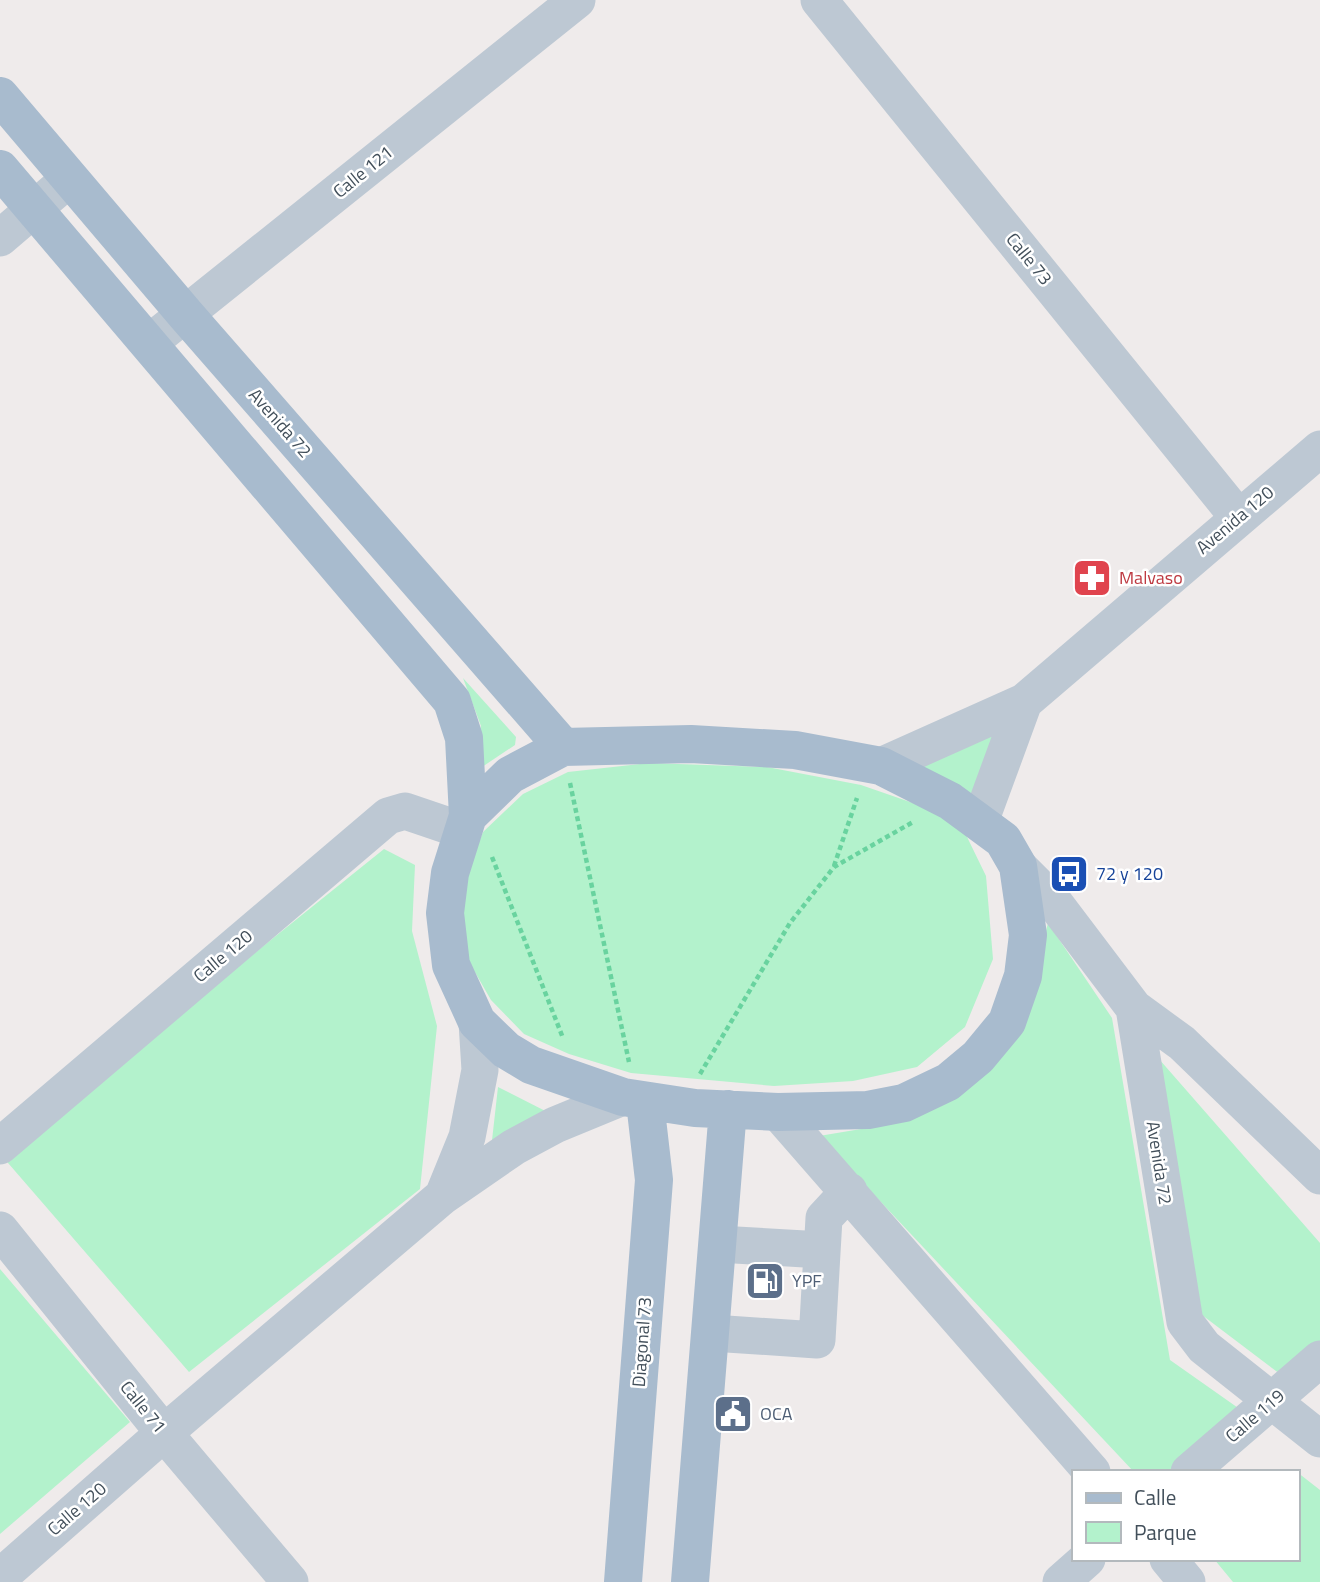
<svg xmlns="http://www.w3.org/2000/svg" width="1320" height="1582" font-family="'Titillium Web',sans-serif">
  <style>
    .green { fill: #b3f2cc }
    .lines { fill: none; stroke-linecap: round; stroke-linejoin: round }
    .path { stroke: #69d39f; stroke-width: 4.5; stroke-dasharray: 5 3.5; stroke-linecap: butt }
    .minor { stroke: #bdc8d3; stroke-width: 37 }
    .major { stroke: #a8bbce; stroke-width: 38 }
    .labels { text-anchor: middle; stroke-width: 5; stroke-linejoin: round; paint-order: stroke }
    .street-label { font-size: 18px; fill: #424f5a; stroke: #fff }
    .health-label { font-size: 18px; fill: #be3a42; stroke: #fff; text-anchor: start }
    .transit-label { font-size: 18px; fill: #164399; stroke: #fff; text-anchor: start }
    .service-label { font-size: 18px; fill: #4e5e75; stroke: #fff; text-anchor: start }
  </style>
  <rect width="100%" height="100%" fill="#efebeb"/>
  <path class="green" d="M463,678L516,737L515,745L479,769L473,761L481,726Z
    M1021,705L979,817L886,766Z
    M649,763L767,767L861,785L913,803L952,806L986,876L993,959L965,1027L917,1067L853,1081L774,1086L631,1073L569,1054L524,1034L491,1000L468,960L461,918L465,877L483,832L523,794L568,772Z
    M384,849L415,865L412,931L437,1026L420,1189L189,1372L2,1156Z
    M1048,923L1112,1018L1170,1360L1251,1417L1179,1472H1134L819,1136L903,1122L1021,1028Z
    M1159,1059L1320,1243V1349L1284,1377L1202,1315Z
    M498,1087L565,1121L489,1167Z
    M0,1269L130,1422L0,1534Z
    M1297,1472L1320,1490V1582H1233L1214,1559H1297Z"/>
  <g class="lines">
    <path class="path" d="M570,783L629,1062
      M492,857L563,1038
      M834,866L857,798
      M700,1074L790,923L834,867L913,822"/>
    <path class="minor" d="M819,0L1238,517
      M0,238L69,179
      M149,343L577,0
      M881,766L1024,702L1320,449
      M980,822L1024,702
      M1018,866L1053,901L1134,1008L1185,1322L1204,1347L1320,1439
      M1134,1008L1182,1043L1320,1176
      M778,1112L1092,1472
      M0,1146L388,816L405,811L461,830
      M443,1196L467,1137L480,1070L477,1022
      M0,1230L164,1433L290,1582
      M718,1244L822,1250
      M712,1333L817,1340L824,1218L849,1191
      M1189,1472L1320,1359
      M1168,1559L1187,1582
      M0,1577L164,1433L443,1196L514,1147L555,1125L623,1097
      M1061,1582L1087,1559"/>
    <path class="major" d="M0,96L186,315L563,747
      M0,169L452,701L464,738L468,816
      M691,744L795,750L881,766L950,801L1003,840L1018,866L1028,935L1023,976L1007,1022L978,1057L948,1082L904,1103L868,1110L778,1112L695,1108L623,1097L531,1065L506,1050L477,1022L451,965L445,913L450,873L468,816L510,775L563,747Z
      M623,1582L654,1180L645,1102
      M690,1582L728,1109"/>
  </g>
  <defs>
    <g id="pharmacy-square" transform="scale(2.0125)"><rect x="-9" y="-9" width="18" height="18" rx="4" fill="#e0444e" stroke="#fff"/><path d="M-2-6h4v4h4v4h-4v4h-4v-4h-4v-4h4Z" fill="#fff"/></g>
    <g id="bus-square" transform="scale(2.0125)"><rect x="-9" y="-9" width="18" height="18" rx="4" fill="#1a4fb4" stroke="#fff"/><path d="M-5-6H5V4H4V6H2V4H-2V6H-4V4H-5ZM-3.5-4V0h7V-4ZM-3.5 1.2v1.5H-2V1.2ZM2 1.2v1.5H3.5V1.2Z" fill="#fff"/></g>
    <g id="fuel-square" transform="scale(2.0125)"><rect x="-9" y="-9" width="18" height="18" rx="4" fill="#5c6f8a" stroke="#fff"/><path d="M-5.5-6h7V0h2V4h1.3V-2.5L3-4.5l.8-.8L6-3V5H2.5V1h-1V6h-7ZM-4.2-4.7v3.2H.2V-4.7Z" fill="#fff"/></g>
    <g id="civic-square" transform="scale(2.0125)"><rect x="-9" y="-9" width="18" height="18" rx="4" fill="#5c6f8a" stroke="#fff"/><path d="M-.6-6.5H3V-4.5H.6V-3L4-1V1h2V6H-6V1h2V-1L-.6-3ZM-1.2 2.5V6h2.4V2.5Z" fill="#fff"/></g>
  </defs>
  <g fill-rule="evenodd">
    <use href="#pharmacy-square" x="1092" y="578"/>
    <use href="#bus-square" x="1069" y="874"/>
    <use href="#fuel-square" x="765" y="1281"/>
    <use href="#civic-square" x="733" y="1414"/>
  </g>
  <g class="labels">
    <g class="street-label">
      <text transform="translate(363 172) rotate(-39)" y="6">Calle 121</text>
      <text transform="translate(1029 259) rotate(51)" y="6">Calle 73</text>
      <text transform="translate(280 423) rotate(49)" y="6">Avenida 72</text>
      <text transform="translate(1235 520) rotate(-40)" y="6">Avenida 120</text>
      <text transform="translate(223 956) rotate(-40)" y="6">Calle 120</text>
      <text transform="translate(1159 1163) rotate(81)" y="6">Avenida 72</text>
      <text transform="translate(642 1342) rotate(-86)" y="6">Diagonal 73</text>
      <text transform="translate(143 1407) rotate(51)" y="6">Calle 71</text>
      <text transform="translate(1255 1416) rotate(-41)" y="6">Calle 119</text>
      <text transform="translate(77 1509) rotate(-41)" y="6">Calle 120</text>
    </g>
    <g class="health-label">
      <text x="1119" y="584">Malvaso</text>
    </g>
    <g class="transit-label">
      <text x="1096" y="880">72 y 120</text>
    </g>
    <g class="service-label">
      <text x="792" y="1287">YPF</text>
      <text x="760" y="1420">OCA</text>
    </g>
  </g>
  <rect x="1072" y="1470" width="228" height="91" fill="#ffffff" stroke="#b3b9bd" stroke-width="2"/>
  <rect x="1086" y="1493" width="35" height="10" fill="#a8bbce" stroke="#b3b9bd" stroke-width="2"/>
  <text x="1134" y="1505" font-size="21" fill="#424f5a">Calle</text>
  <rect x="1086" y="1522" width="35" height="21" fill="#b3f2cc" stroke="#b3b9bd" stroke-width="2"/>
  <text x="1134" y="1540" font-size="21" fill="#424f5a">Parque</text>
</svg>
